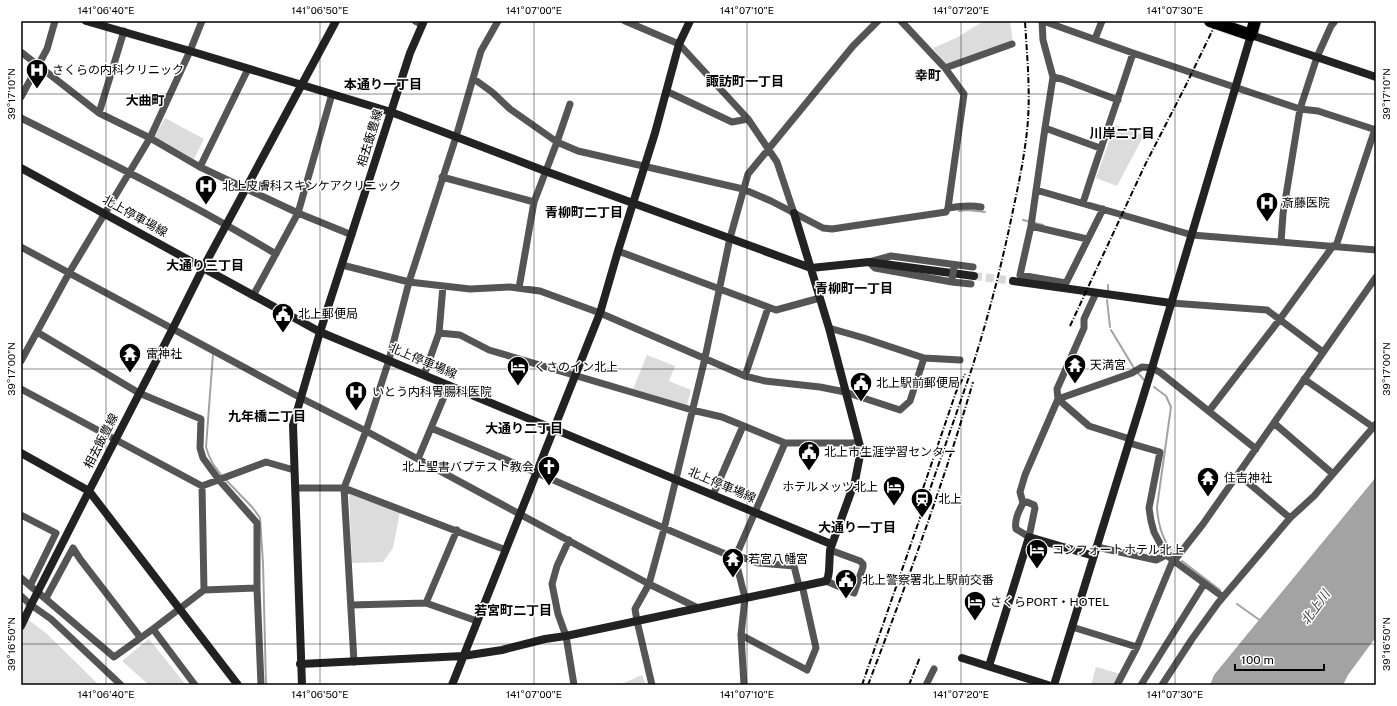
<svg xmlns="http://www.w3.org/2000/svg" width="1397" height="706" font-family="'Public Sans','Noto Sans JP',sans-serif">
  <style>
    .green { fill: #dcdcdc }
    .water { fill: #a3a3a3 }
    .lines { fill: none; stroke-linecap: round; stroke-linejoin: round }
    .stream { stroke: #a3a3a3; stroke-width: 2 }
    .secondary-tunnel { stroke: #d9d9d9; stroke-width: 8; stroke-dasharray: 8 4; stroke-linecap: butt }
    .highway-casing { stroke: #dbdbdb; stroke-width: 14 }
    .street { stroke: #555; stroke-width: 7 }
    .secondary { stroke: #222; stroke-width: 8 }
    .highway { stroke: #000; stroke-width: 12 }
    .rail { stroke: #000; stroke-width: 2; stroke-dasharray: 6 2 1 2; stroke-linecap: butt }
    .street-bridge { stroke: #555; stroke-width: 7 }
    .secondary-bridge { stroke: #222; stroke-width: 8 }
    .ticks { fill: none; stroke: #000; stroke-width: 1; stroke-opacity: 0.45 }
    .labels { text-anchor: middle; stroke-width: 3; stroke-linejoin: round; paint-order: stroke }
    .poi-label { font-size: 12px; fill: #000; stroke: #fff; text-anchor: start }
    .street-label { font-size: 12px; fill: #000; stroke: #fff }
    .neighbourhood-label { font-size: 13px; font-weight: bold; fill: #000; stroke: #fff }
    .water-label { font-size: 13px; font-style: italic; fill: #444; stroke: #fff }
    .neatline { fill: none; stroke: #000; stroke-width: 1.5 }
    .ticks-label { font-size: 10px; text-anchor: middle; fill: #000 }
  </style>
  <rect width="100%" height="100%" fill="#fff"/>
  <path class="green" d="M984,21H1010L1013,43L946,65L933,48L956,38Z
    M165,118L204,139L194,159L154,137Z
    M1115,125L1144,135L1117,186L1096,178Z
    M647,355L675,366L669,381L691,390L687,406L633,389Z
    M349,493L400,512L393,548L383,562L352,563Z
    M21,614L47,634L99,685H21Z
    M149,639L186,685H149L122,661Z
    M1096,667L1121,674L1115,685H1091Z
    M642,675L646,685H619Z"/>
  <path class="water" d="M1376,477V637L1348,675L1343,685H1210L1214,675Z"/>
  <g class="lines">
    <path class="stream" d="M959,211L968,210L985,212
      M1023,220L1043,225
      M1108,290V285
      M1107,300L1110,327
      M1111,330L1134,368
      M213,354L206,447C209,459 214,466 222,476
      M1137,372L1145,381
      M1154,387L1166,396L1171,407L1157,507C1158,525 1163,542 1175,555
      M225,479L253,508L260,518L263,563L266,685
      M1182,561L1220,590
      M1237,604L1261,621"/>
    <path class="secondary-tunnel" d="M974,276L1013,281"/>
    <g class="highway-casing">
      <path id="highway" d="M1210,21L1251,35L1255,21"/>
    </g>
    <path class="street" d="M415,21L422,25
      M625,21L679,44L748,119L777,162L794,213
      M901,21L945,68L964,94L948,208
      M1042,21L1043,40L1053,77L1045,128L1031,226L1020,275L1066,283L1103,209
      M1043,21L1133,53L1300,109L1318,111L1376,130
      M1095,39L1102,21
      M21,52L99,113L150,138L200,167L298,213L352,235
      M945,68L1012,44
      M1053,77L1062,79L1118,100
      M474,79L492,92L510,109L557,142L578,151L743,189L771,201L823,228L832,229L946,212L948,208C960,206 970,205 981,207
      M666,91L732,122L748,119
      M21,97L47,49L55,21
      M99,113L124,31
      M21,118C107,161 193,204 276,254
      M1045,128L1100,148
      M200,167L248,69
      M442,177L534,202
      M1036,190L1192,235L1376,250
      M1083,203C1099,152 1117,103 1133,53
      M1031,226L1087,239
      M1281,242L1283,214L1300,109L1317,57L1331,26L1335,21
      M1336,246L1375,129
      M21,247L301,398L366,431L649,584L698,608
      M618,251L776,310L820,298
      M869,262L891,256L973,267
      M869,262L875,268L952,282L971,284
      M342,265L409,282L470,289L510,287L540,291L600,313L745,376L765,381L820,387L845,392L900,410L910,401L924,358
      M519,288L534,202L557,142L570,104
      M254,294L298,213L332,94
      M1171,303L1267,310L1323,352
      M829,328L864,338L924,358L960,360
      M37,332L139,393L201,419L200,448L203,458L219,480L257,523V588L261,685
      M439,333L460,335L489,350L692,410L722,417L785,443H853L859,442
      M21,361L69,273L150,138L190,51L202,21
      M424,375L439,333L443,286
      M745,376L768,308
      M1304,379L1373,427
      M21,389L202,486L266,462L294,470
      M1058,399L1132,373L1142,367L1152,368L1161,373L1256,449
      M1058,399L1089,426L1130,439
      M1209,411L1280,319L1333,246
      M1274,423L1333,474
      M431,428C533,470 633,516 735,558L745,598L741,635L744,685
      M418,459L449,385
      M1238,474L1290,518
      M202,486L204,590
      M296,488H344L506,550
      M713,495L743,426
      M1027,502L1034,505L1035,508L1029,537L1016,529C1014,520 1019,511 1023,503Z
      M1023,503L1020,492L1025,475L1058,399L1057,389L1084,328V319L1096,293
      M21,515L56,533L30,586
      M569,540L557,566L552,584L558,614L566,636L574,685
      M1097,547L1156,560L1166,555
      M736,555L758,563L794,566L799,586
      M735,558L785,443
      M21,578L114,657L153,629L204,590L257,588
      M826,581L854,593L863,567V564L860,561L830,550
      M21,596L31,605L51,619L121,685
      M1223,597L1174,561L1203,524L1376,277
      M46,598L73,548L80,559L140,637
      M426,603L457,530
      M351,605L426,603L477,621
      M1072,627L1137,647
      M153,629L195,685
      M741,635L807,670L816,648L802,585
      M354,662L344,488L366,431L389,360L409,282L456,137L481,51L498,21
      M652,685L637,621L635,609L649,584L664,529L705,358L730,238L748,174L853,46L878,21
      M926,685L934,669
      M1117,685L1137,647L1173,560L1166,555L1154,532L1151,521L1149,508L1160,452L1129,443
      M1141,685L1204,584
      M1162,685L1192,639L1218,603L1290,518L1314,496L1376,424"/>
    <path class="secondary" d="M86,21L190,51L391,112L545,171L811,268L869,262L974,276
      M21,168L320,332L831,544
      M1013,281L1171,303
      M21,453L89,491L238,685
      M89,491L173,328L203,268L336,21
      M21,626L31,605
      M962,658L1048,685
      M300,664L463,656L502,650L545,639L566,636L826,581L828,577L829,571L830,550L855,481L861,450L829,328L794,213
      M989,666L1029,537L1094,556
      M302,685L293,425L320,332L410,53L424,21
      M452,685L600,313L618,251L655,133L679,44L690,21
      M1054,685L1152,368L1251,35L1376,77"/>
    <use href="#highway" class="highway"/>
    <path class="rail" d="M1070,326L1145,165L1185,87L1217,21
      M916,509L956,392L965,374
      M862,685L970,374C987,322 1001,268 1012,215C1018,187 1024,159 1027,131C1031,94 1027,57 1025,21
      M868,685C906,585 943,485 973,382
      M909,685L920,657"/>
    <path class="street-bridge" d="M952,279L954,268"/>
    <path class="secondary-bridge" d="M31,605L89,491"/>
  </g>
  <path class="ticks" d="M106,21V685M320,21V685M534,21V685M747,21V685M961,21V685M1175,21V685M21,94H1376M21,369H1376M21,644H1376"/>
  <defs>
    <g id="hospital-pin" transform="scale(1.15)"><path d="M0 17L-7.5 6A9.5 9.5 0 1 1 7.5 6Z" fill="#000" stroke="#fff"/><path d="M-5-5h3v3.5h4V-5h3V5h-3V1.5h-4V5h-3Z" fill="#fff"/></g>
    <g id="civic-pin" transform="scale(1.15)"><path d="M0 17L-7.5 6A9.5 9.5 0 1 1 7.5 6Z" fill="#000" stroke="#fff"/><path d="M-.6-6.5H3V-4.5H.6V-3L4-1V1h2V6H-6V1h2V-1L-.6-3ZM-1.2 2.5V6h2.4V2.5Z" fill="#fff"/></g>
    <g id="temple-pin" transform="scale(1.15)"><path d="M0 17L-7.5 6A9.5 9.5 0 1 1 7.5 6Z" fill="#000" stroke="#fff"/><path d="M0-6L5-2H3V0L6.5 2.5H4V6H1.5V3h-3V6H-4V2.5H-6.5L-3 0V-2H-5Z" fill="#fff"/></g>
    <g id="hotel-pin" transform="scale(1.15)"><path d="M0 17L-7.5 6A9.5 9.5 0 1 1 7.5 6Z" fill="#000" stroke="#fff"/><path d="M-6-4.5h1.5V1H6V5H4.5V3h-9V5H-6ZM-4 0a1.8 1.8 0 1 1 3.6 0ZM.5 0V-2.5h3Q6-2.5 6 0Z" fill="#fff"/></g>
    <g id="church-pin" transform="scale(1.15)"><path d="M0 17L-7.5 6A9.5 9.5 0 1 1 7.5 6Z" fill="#000" stroke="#fff"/><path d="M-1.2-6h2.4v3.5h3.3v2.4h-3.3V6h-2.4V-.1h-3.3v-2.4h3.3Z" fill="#fff"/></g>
    <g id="station-pin" transform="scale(1.15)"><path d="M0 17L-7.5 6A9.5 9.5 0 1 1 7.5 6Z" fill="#000" stroke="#fff"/><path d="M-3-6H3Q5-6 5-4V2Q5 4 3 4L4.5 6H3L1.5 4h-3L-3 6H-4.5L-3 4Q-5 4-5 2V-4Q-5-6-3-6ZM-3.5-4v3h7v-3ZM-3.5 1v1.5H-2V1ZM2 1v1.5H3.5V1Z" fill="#fff"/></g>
  </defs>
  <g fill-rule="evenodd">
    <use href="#hospital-pin" x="37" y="70"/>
    <use href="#hospital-pin" x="206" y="186"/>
    <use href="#hospital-pin" x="1267" y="203"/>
    <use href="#civic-pin" x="283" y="314"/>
    <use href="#temple-pin" x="130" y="354"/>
    <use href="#temple-pin" x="1075" y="365"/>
    <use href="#hotel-pin" x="518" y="367"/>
    <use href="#civic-pin" x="861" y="383"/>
    <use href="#hospital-pin" x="356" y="392"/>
    <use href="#civic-pin" x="809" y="452"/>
    <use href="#church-pin" x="549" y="467"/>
    <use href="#temple-pin" x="1208" y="478"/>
    <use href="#hotel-pin" x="894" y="487"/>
    <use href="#station-pin" x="922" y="499"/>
    <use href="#hotel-pin" x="1037" y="550"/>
    <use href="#temple-pin" x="733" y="559"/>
    <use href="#civic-pin" x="846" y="580"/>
    <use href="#hotel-pin" x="975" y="602"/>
  </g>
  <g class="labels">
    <g class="poi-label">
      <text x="52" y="74">さくらの内科クリニック</text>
      <text x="222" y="190">北上皮膚科スキンケアクリニック</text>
      <text x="1282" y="207">斎藤医院</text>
      <text x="298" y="318">北上郵便局</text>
      <text x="146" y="358">雷神社</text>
      <text x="1090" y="369">天満宮</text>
      <text x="534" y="371">くさのイン北上</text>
      <text x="876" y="387">北上駅前郵便局</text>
      <text x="372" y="396">いとう内科胃腸科医院</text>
      <text x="824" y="456">北上市生涯学習センター</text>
      <text x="534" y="471" text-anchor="end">北上聖書バプテスト教会</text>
      <text x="1224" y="482">住吉神社</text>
      <text x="878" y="491" text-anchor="end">ホテルメッツ北上</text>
      <text x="938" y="503">北上</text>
      <text x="1052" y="554">コンフォートホテル北上</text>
      <text x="748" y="563">若宮八幡宮</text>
      <text x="862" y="584">北上警察署北上駅前交番</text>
      <text x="990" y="606">さくらPORT・HOTEL</text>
    </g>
    <g class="street-label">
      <text transform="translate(370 138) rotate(-73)" y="4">相去飯豊線</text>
      <text transform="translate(135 216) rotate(29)" y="4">北上停車場線</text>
      <text transform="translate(423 361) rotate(23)" y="4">北上停車場線</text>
      <text transform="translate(101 441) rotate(-63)" y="4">相去飯豊線</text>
      <text transform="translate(722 485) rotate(23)" y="4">北上停車場線</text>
    </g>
    <g class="neighbourhood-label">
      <text x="928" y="80">幸町</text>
      <text x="745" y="86">諏訪町一丁目</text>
      <text x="383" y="89">本通り一丁目</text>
      <text x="145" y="105">大曲町</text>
      <text x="1122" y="138">川岸二丁目</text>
      <text x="584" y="217">青柳町二丁目</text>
      <text x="205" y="270">大通り三丁目</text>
      <text x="854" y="293">青柳町一丁目</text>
      <text x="267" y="421">九年橋二丁目</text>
      <text x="524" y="433">大通り二丁目</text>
      <text x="857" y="532">大通り一丁目</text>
      <text x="513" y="615">若宮町二丁目</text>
    </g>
    <g class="water-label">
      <text transform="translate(1315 607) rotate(-54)" y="5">北上川</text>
    </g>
  </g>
  <rect width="1397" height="706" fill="none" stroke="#ffffff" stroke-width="44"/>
  <path d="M1235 664v6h89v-6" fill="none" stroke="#000000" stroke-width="2"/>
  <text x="1241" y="664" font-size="12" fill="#000000" stroke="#ffffff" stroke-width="3" paint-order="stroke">100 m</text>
  <rect x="22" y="22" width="1353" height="662" class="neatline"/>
  <g class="ticks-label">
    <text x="106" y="14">141°06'40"E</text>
    <text x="320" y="14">141°06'50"E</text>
    <text x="534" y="14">141°07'00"E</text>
    <text x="747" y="14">141°07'10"E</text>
    <text x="961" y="14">141°07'20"E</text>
    <text x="1175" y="14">141°07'30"E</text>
    <text transform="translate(11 94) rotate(-90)" y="4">39°17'10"N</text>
    <text transform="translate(1386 94) rotate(-90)" y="4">39°17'10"N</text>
    <text transform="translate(11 369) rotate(-90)" y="4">39°17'00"N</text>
    <text transform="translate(1386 369) rotate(-90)" y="4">39°17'00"N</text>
    <text transform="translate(11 644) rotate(-90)" y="4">39°16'50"N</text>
    <text transform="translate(1386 644) rotate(-90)" y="4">39°16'50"N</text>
    <text x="106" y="698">141°06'40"E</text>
    <text x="320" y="698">141°06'50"E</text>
    <text x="534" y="698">141°07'00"E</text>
    <text x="747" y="698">141°07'10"E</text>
    <text x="961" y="698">141°07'20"E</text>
    <text x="1175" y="698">141°07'30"E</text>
  </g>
</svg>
